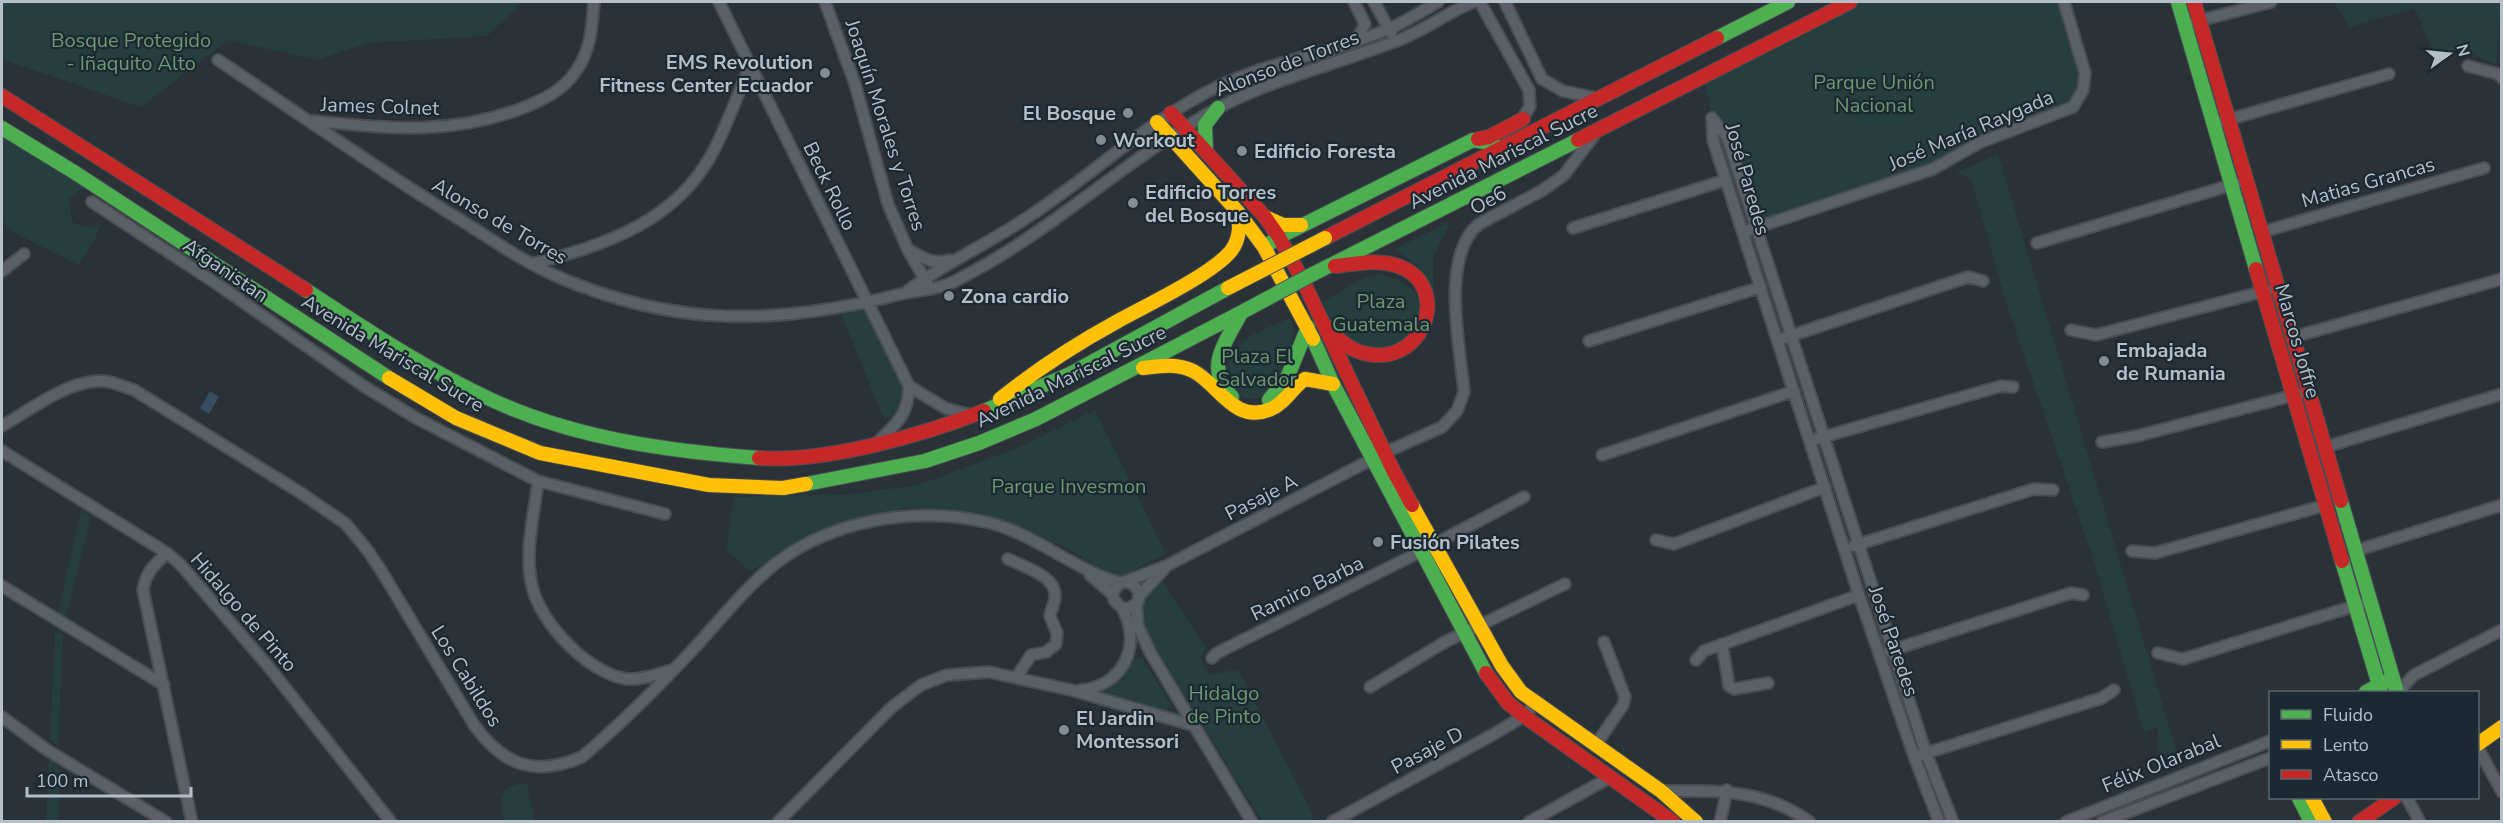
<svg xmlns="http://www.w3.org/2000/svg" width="2503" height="823" font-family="'Nunito Sans',sans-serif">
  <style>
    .green { fill: #273e3e }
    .water { fill: #384d60 }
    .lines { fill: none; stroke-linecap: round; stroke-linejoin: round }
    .street-casing { stroke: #484d52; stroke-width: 14 }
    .fast-casing { stroke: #484d52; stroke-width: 16 }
    .slow-casing { stroke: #484d52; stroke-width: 16 }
    .jam-casing { stroke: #484d52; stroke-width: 16 }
    .street { stroke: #5a6065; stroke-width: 10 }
    .fast { stroke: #4caf50; stroke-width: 14 }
    .slow { stroke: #ffc107; stroke-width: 14 }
    .jam { stroke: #c62828; stroke-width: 14 }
    .fast-bridge-casing { stroke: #484e54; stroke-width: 16; stroke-linecap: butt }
    .slow-bridge-casing { stroke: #484e54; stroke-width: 16; stroke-linecap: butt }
    .fast-bridge { stroke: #4caf50; stroke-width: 14 }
    .slow-bridge { stroke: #ffc107; stroke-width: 14 }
    .poi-dot { fill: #848d95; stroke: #1d2932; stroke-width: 2 }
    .labels { text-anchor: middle; stroke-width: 4.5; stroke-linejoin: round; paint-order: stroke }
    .park-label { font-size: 20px; fill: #6c9970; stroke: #1d2932 }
    .poi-label { font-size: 20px; font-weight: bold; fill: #b4bfc8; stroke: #1d2932; text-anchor: start }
    .street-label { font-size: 20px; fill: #b4bfc8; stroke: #1d2932 }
  </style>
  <rect width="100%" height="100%" fill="#2a3137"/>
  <path class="green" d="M2,2H522L487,36L369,43L317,60L228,40L141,107L2,59Z
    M1852,2H2061L2085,73L2073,107L1981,142L1933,169L1756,228L1727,137L1712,118L1704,78Z
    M2335,2H2501L2496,65L2466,51L2436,60L2418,15L2413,9L2349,27C2345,17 2338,12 2335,2Z
    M2,135L89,183L68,199L73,223L92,228L101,222L96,237L79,265L13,232L2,221Z
    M1998,154L2177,753L2158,754V726L2144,733L2092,555L2006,302L1971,178L1956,173Z
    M1451,221L1433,257L1434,292L1417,265L1395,249Z
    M1378,274C1398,278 1421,287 1421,312C1421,319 1417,328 1415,335L1391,350L1358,349L1333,326L1323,302L1363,278Z
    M866,308C877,330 910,383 903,405C900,413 891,416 884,419L841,314Z
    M1290,318C1296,333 1292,343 1287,358C1286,364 1285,370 1283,376C1280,381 1275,386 1271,390C1242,419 1207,370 1244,341C1257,331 1275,325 1290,318Z
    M1095,410L1166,554L1120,577L1108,575L1090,565L1073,551L1013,524L944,510L904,508L844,524L750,571L726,550L734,497L850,494L918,485L1020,447Z
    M81,509L91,517L66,617L58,613Z
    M1162,580L1206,648L1201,658L1205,669L1211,675L1238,669L1313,815L1312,821H1262L1142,626L1143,600Z
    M55,631L63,635L58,746L50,739Z
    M1134,658L1143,659L1171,705L1166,710L1102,694L1124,678Z
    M49,757L60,769L59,821L46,822Z
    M527,783L535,821H504C498,798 499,785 527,783Z"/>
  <path class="water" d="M210,391L219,397L209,414L200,408Z"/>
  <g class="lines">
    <g class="street-casing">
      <path id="street" d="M719,2L909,386C908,415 898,422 879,441
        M825,2L855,84L888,204L908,250L927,283
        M1354,2L1365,24L1357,39
        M1374,2L1391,33
        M1480,2L1529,90L1530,106L1520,123
        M1505,2L1542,79L1563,91L1596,98
        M2194,22L2271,2
        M218,60C298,113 377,169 459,219C491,239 522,261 556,276C675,328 778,325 901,294C920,290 937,290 955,281C1050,234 1127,157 1220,107C1273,79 1342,62 1399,40C1425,30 1448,12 1474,2
        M2468,66L2498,74L2502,78
        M1712,118L1727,137L1926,753L1953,822
        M1712,118L1713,140L1859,595L1914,756L1939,822
        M313,121C388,128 447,136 520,109C541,101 563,91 576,71C591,50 592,26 594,2
        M2223,121L2389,74
        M92,202L217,284L365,387L416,418L538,481L665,514
        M1573,228L1726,180
        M1749,230L1933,169L1981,142L2073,107L2083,90L2085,73L2064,2
        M2262,232L2484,168
        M2037,243L2238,183
        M909,250C923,258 933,265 950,260
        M532,264C605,245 677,222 714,150C728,123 738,93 750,66
        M2,271L24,254
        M905,293C942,264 988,244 1028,217C1093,175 1148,120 1219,86C1275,60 1338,52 1395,26C1410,19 1424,10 1438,2
        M2071,330L2096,335L2269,290
        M2293,337L2502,279
        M1784,338L1968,277L1983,281
        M1589,341L1761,287
        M909,386L945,408L970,415
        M2,426C30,410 64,383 98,381C110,380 122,386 134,390L301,493L346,524L368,551L382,572L474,725C504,766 535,777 582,757C623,722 662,683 699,643C727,612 754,577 789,554C845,518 921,507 986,522C1035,533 1073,570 1121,583
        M1816,439L2001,386L2013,387
        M2102,442L2137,436L2299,394
        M2325,447L2502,394
        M2,451L167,553L180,564L268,666L391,822
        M1602,455L1794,391
        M538,481C534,515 524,553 532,586C540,623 589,674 627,679C642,680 658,674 672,670
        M1656,540L1674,544L1825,487
        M1433,545L1524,497
        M1853,546L2034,489L2053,490
        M2132,551L2155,553L2326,505
        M2355,551L2502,505
        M167,553C154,565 146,572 143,590L192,822
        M1008,559C1024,567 1057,576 1055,597C1055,603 1051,609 1050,616L1057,633L1056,644L1046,652L1031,655L1016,678
        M1090,575L1113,595
        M1124,582L1131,583L1139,591L1138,602L1130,608H1122L1114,600C1112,593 1114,587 1121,583L1166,566L1384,453L1442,427L1457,411L1464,392C1460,346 1440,256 1479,224L1543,190L1564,175L1596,133
        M2,586L164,685
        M1140,595L1164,569
        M1136,604L1138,626L1150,652L1252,822
        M1722,644L1729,686L1734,689L1768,683
        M1889,651L2071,593L2083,595
        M2158,653L2183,659L2361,604
        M1212,658L1217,653L1420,552
        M1696,660L1704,651L1859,595
        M1370,687L1445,642L1565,584
        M1080,690C1123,687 1143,645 1122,608
        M2398,692L2414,675L2502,630
        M2,717L47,750L166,822
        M1595,746L1623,705L1625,697L1604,642
        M2478,748L2502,792
        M1920,755L2102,698L2114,690
        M1661,791C1717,791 1762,788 1810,822
        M2407,798L2420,822
        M778,822L892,707L921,685L947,675L989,672L1075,691L1195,726
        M1332,822L1494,734L1524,716L1535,703
        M1529,822L1611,777
        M1720,822L1727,790
        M2066,822L2270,741
        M2102,822L2270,758"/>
    </g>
    <g class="fast-casing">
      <path id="fast" d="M2178,2L2256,269
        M1717,38L1788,2
        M2,128L74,172L389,378
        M1206,151L1205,125L1218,108
        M1264,247L1281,236L1473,140L1490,143L1499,148
        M1313,274L1578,140
        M306,290C367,330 428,371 494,401C578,439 668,451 759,458
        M1313,339L1333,384L1486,673
        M1232,397C1203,368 1226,342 1241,313
        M1269,400L1287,378L1308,327
        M984,411L1070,374L1228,288
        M806,484L925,461L979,443L1036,419L1244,311
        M2341,501L2397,692
        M2342,561L2381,692
        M2366,692L2387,681
        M2299,798L2311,822"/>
    </g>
    <g class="slow-casing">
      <path id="slow" d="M1157,122L1238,212L1264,247L1313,339
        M1265,217L1283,225H1301
        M1143,368C1160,366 1177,363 1193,371C1219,384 1234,425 1271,409C1285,403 1292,388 1305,379L1333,384
        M389,378L456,418L540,453L709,485L783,488L806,484
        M1000,399C1037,369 1076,344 1118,321C1147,305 1211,275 1231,251C1240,239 1240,226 1238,212
        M1412,505L1502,666L1521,692L1661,791L1696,822
        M2478,744L2502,727
        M2312,798L2325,822"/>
    </g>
    <g class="jam-casing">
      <path id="jam" d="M2194,2L2341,501
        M2,96L306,290
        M1171,113L1265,217L1279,237L1302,279L1393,470L1412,505
        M1478,139L1489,137L1523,119
        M1578,140L1850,2
        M1325,238L1717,38
        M2256,269L2342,561
        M1323,324C1333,333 1343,345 1355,350C1422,378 1457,283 1395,265C1376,259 1354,264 1335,266
        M759,458C824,463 923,435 984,411
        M1486,673L1508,703L1524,716L1673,822
        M2359,822L2394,798"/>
    </g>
    <use href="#street" class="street"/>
    <use href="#fast" class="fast"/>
    <use href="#slow" class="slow"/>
    <use href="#jam" class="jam"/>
    <g class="fast-bridge-casing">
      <path id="fast-bridge" d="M1244,311L1313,274"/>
    </g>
    <g class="slow-bridge-casing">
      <path id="slow-bridge" d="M1228,288L1325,238"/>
    </g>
    <use href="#fast-bridge" class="fast-bridge"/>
    <use href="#slow-bridge" class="slow-bridge"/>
  </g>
  <g class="poi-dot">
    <circle cx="825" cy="73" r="6"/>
    <circle cx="1128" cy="113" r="6"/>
    <circle cx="1101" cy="140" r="6"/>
    <circle cx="1242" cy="151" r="6"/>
    <circle cx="1133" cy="203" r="6"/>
    <circle cx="949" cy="296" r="6"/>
    <circle cx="2104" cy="361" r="6"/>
    <circle cx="1378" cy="542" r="6"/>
    <circle cx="1064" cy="730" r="6"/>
  </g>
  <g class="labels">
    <g class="park-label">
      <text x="131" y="47">Bosque Protegido<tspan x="131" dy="23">- Iñaquito Alto</tspan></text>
      <text x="1874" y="89">Parque Unión<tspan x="1874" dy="23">Nacional</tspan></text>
      <text x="1381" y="308">Plaza<tspan x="1381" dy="23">Guatemala</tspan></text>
      <text x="1257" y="363">Plaza El<tspan x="1257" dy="23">Salvador</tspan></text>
      <text x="1069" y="493">Parque Invesmon</text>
      <text x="1224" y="700">Hidalgo<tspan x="1224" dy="23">de Pinto</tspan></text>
    </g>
    <g class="poi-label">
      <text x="813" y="69" text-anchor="end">EMS Revolution<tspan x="813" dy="23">Fitness Center Ecuador</tspan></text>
      <text x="1116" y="120" text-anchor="end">El Bosque</text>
      <text x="1113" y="147">Workout</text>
      <text x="1254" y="158">Edificio Foresta</text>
      <text x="1145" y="199">Edificio Torres<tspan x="1145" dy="23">del Bosque</tspan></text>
      <text x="961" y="303">Zona cardio</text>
      <text x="2116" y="357">Embajada<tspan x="2116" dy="23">de Rumania</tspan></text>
      <text x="1390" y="549">Fusión Pilates</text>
      <text x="1076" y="725">El Jardin<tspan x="1076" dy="23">Montessori</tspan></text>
    </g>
    <g class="street-label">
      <text transform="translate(1287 63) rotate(-21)" y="7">Alonso de Torres</text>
      <text transform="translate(380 106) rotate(2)" y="7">James Colnet</text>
      <text transform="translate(886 125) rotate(72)" y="7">Joaquín Morales y Torres</text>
      <text transform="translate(1971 130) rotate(-23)" y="7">José María Raygada</text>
      <text transform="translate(1503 156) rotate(-27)" y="7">Avenida Mariscal Sucre</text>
      <text transform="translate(1748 179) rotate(74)" y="7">José Paredes</text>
      <text transform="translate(2368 182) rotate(-16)" y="7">Matias Grancas</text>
      <text transform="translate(830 186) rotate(64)" y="7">Beck Rollo</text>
      <text transform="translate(1488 200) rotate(-29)" y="7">Oe6</text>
      <text transform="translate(500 221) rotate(30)" y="7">Alonso de Torres</text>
      <text transform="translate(226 270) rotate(34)" y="7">Afganistan</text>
      <text transform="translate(2298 341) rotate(74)" y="7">Marcos Joffre</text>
      <text transform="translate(393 353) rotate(31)" y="7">Avenida Mariscal Sucre</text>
      <text transform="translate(1071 376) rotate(-26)" y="7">Avenida Mariscal Sucre</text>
      <text transform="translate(1261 497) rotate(-27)" y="7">Pasaje A</text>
      <text transform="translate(1307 588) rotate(-26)" y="7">Ramiro Barba</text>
      <text transform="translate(244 612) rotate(49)" y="7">Hidalgo de Pinto</text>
      <text transform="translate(1894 641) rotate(71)" y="7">José Paredes</text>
      <text transform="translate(467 676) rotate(58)" y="7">Los Cabildos</text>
      <text transform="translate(1427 750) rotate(-28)" y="7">Pasaje D</text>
      <text transform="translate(2161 763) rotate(-22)" y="7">Félix Olarabal</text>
    </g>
  </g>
  <rect width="2503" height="823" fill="none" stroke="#b4bfc8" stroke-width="6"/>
  <rect x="2269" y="691" width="210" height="108" fill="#1d2932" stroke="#59656e" stroke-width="1.5"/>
  <rect x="2281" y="710" width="30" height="9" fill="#4caf50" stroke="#59656e" stroke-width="1.5"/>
  <text x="2323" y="721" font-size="18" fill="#b4bfc8">Fluido</text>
  <rect x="2281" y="740" width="30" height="9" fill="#ffc107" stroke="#59656e" stroke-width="1.5"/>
  <text x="2323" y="751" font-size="18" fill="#b4bfc8">Lento</text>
  <rect x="2281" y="770" width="30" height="9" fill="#c62828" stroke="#59656e" stroke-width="1.5"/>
  <text x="2323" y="781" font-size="18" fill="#b4bfc8">Atasco</text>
  <g transform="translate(2449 54) rotate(75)" stroke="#1d2932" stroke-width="4.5" paint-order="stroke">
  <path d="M0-4.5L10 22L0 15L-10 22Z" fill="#b4bfc8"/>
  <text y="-9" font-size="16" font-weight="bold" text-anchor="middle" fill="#b4bfc8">N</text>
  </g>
  <path d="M27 787v9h164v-9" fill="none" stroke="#b4bfc8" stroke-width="3"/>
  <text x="36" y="787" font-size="18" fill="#b4bfc8" stroke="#1d2932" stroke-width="4.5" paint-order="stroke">100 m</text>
</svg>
